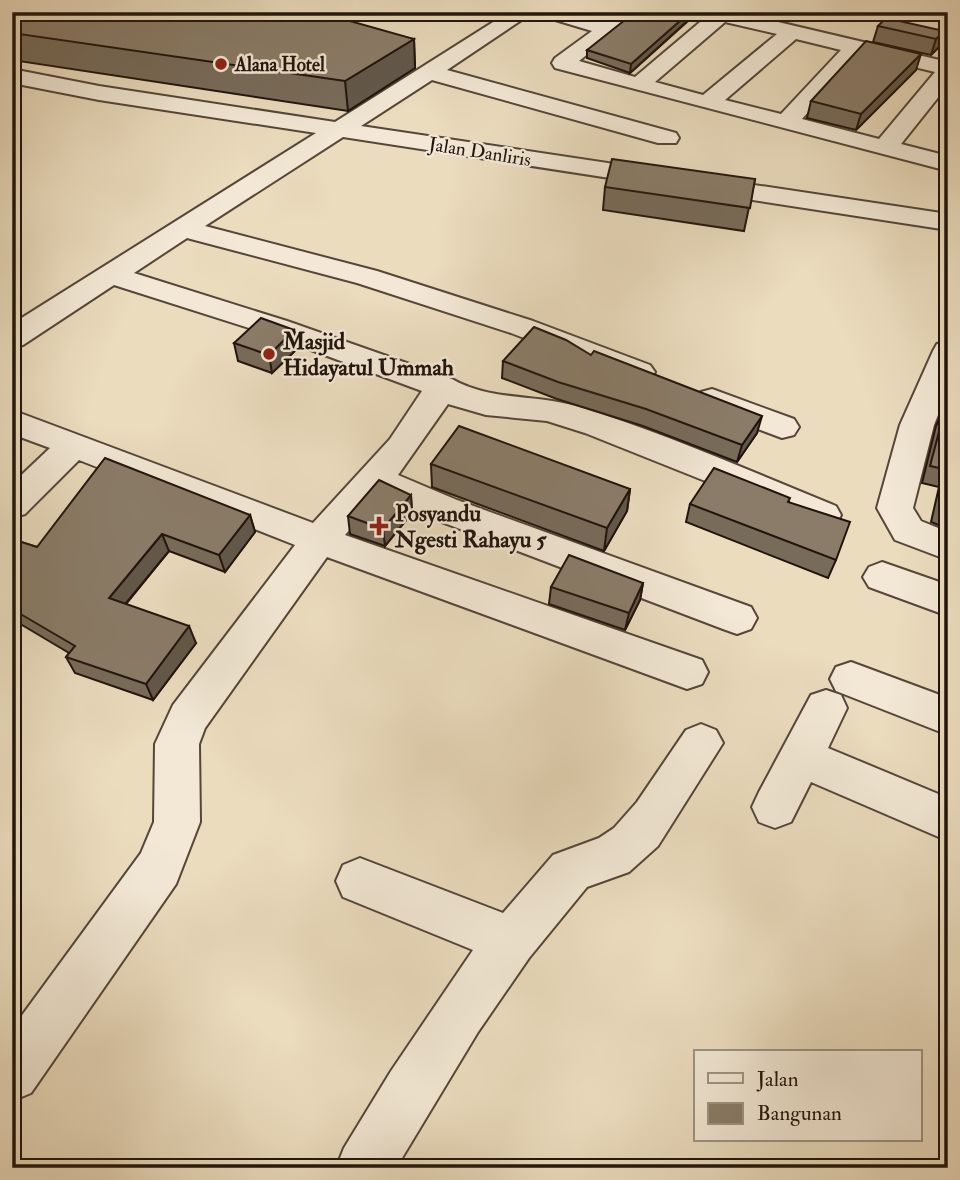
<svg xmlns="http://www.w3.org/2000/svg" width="960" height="1180" font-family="'IM FELL Double Pica',serif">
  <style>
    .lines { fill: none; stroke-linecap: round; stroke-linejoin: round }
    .minor-casing { stroke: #544639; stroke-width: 4 }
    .minor { fill: #f2e8d5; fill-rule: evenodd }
    .wall { fill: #776b5a; stroke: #21140d; stroke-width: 2 }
    .shaded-wall { fill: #61574a; stroke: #21140d; stroke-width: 2 }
    .building { fill: #8a7c69; stroke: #21140d; stroke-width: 2 }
    .poi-dot { fill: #8f2418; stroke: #f2e8d5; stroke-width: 2.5 }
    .labels { text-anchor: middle; stroke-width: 5; stroke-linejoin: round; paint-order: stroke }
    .far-poi-label { font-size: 19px; font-weight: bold; fill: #21140d; stroke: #f2e8d5; text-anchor: start }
    .far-street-label { font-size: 19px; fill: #21140d; stroke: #f2e8d5 }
    .poi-label { font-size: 23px; font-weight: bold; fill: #21140d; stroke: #f2e8d5; text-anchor: start }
  </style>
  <rect width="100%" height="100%" fill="#ebdcbe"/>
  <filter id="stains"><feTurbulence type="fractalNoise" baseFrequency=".00286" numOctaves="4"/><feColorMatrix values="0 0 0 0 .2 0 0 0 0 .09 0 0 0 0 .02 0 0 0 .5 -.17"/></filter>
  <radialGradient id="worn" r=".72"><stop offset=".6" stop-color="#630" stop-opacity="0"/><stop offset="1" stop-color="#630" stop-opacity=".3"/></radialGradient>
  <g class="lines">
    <g class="minor-casing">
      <path id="minor" d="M509,12H567L605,21L617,12H640L579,61L635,77L706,17L699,12H736L948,62V85L901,144L948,156V171L555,68L552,63L555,58L592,31L532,13L447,70L676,133L679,138L676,143H658L432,80L361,126L948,214V230L343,137L205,226L377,271L533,321L650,365L655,372L650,379L639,382L511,333L357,283L187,238L134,273L287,321L452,379C490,401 535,394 576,406C665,433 750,471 836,506L841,515L836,524L823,528L585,433L547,421L486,415L448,404L398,475L457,500L751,607L757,618L751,629L737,634L723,629L431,518L380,495L345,535L702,660L708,672L702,684L687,689L327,557L205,728L199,744L200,822L176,884L31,1093L12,1101V1029L141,853L154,822L155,744L173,705L295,545L79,460L25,514L12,518V484L50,448L12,434V410L313,523L390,439L422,391L265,333L114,285L23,345L12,347V324L316,133L99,100L12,83V69L99,86L335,122ZM725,22L777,34L703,95L655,82ZM796,39L841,50L781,114L725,100ZM860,54L935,72L879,139L802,119Z
        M948,341V390L934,425L913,508L921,521L948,532V560L895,540L877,508L900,425L933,351L937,344Z
        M712,389L794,419L799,427L794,435L782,438L701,408L696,400L701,392Z
        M882,562L948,585V616L869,587L863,577L869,567Z
        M851,662L948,698V735L836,691L830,679L836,667Z
        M826,690L841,695L847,708L828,748L948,798V841L811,782L791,822L775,828L759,822L752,807L759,792L811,695Z
        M701,724L716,730L723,743L658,846L629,872L587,887L529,958L478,1032L396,1168H336L344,1148L391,1071L473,950L343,897L336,881L343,865L360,858L503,913L553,855L599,838L614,828L637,802L686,730Z"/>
    </g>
    <use href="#minor" class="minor"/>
  </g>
  <path class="wall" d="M12,12L414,39L415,68L348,111L12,60Z
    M697,13L630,73L587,58V50Z
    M878,26L944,31L939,47L931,55L873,42Z
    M916,70L856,130L807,118L811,101Z
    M755,179L744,231L603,210L605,187Z
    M294,330L298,348L272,373L238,361L234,343Z
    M591,355L757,433L737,462L643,426L557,399L502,378L503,361Z
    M948,398V529L931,522L939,487L922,483L936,426Z
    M431,464L630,489L627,511L604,551L432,487Z
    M411,495L412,513L385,546L350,534L348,516Z
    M789,502L836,560L828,578L686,522L690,504Z
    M250,515L255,532L225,572L169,551L126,604L196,643L153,700L75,673L66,657L69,653L12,619V539L37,547Z
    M643,583L640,600L625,630L549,604L551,587Z"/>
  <path class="shaded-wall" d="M690,12H697L630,73L631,64Z
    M944,31L939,47L931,55L936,39Z
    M414,39L415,68L348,111L345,81Z
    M921,54L916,70L856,130L861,114Z
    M294,330L298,348L272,373L269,355Z
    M762,416L757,433L737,462L742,445Z
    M630,489L627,511L604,551L607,528Z
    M411,495L412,513L385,546L383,529Z
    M250,515L255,532L225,572L219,555Z
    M162,534L169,551L117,614L109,598Z
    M643,583L640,600L625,630L629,613Z
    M189,626L196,643L153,700L146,684Z"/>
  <path class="building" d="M12,12H318L414,39L345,81L12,33Z
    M635,12H690L631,64L587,50Z
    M886,18L944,31L936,39L878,26Z
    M866,41L921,54L861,114L811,101Z
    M612,159L755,179L750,208L605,187Z
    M261,318L294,330L269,355L234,343Z
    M534,327L566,340L591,355L594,351L762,416L742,445L646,409L558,382L503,361Z
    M948,401V508L939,505L948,470L930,466L945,409Z
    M459,426L630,489L607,528L431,464Z
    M105,458L250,515L219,555L162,534L109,598L189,626L146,684L66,657L75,646L12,609V539L37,547Z
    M714,468L790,498L788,502L850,522L836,560L690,504Z
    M379,480L411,495L383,529L348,516Z
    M569,555L643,583L629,613L551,587Z"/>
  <g class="poi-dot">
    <circle cx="221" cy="64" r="7"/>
    <circle cx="269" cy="354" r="7"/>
    <path d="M375.5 515.5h7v7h7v7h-7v7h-7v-7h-7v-7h7z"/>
  </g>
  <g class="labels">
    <g class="far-poi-label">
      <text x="235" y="71">Alana Hotel</text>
    </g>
    <g class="far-street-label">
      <text transform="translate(480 151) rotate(9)" y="7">Jalan Danliris</text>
    </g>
    <g class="poi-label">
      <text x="283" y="349">Masjid<tspan x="283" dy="26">Hidayatul Ummah</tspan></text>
      <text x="395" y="521">Posyandu<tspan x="395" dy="26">Ngesti Rahayu 5</tspan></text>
    </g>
  </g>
  <rect width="960" height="1180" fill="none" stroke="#ebdcbe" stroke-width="42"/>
  <rect x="14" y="14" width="932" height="1152" fill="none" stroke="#21140d" stroke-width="3.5"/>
  <rect x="21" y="21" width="918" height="1138" fill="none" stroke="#21140d" stroke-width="2"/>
  <rect x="694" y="1050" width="228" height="91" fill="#f2e8d5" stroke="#9e9385" stroke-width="2"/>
  <rect x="708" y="1073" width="35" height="10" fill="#f2e8d5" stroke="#9e9385" stroke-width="2"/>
  <text x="757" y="1086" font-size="21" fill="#21140d">Jalan</text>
  <rect x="708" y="1103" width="35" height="21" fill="#8a7c69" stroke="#9e9385" stroke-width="2"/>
  <text x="757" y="1120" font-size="21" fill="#21140d">Bangunan</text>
  <rect width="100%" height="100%" filter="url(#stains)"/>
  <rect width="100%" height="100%" fill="url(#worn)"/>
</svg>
